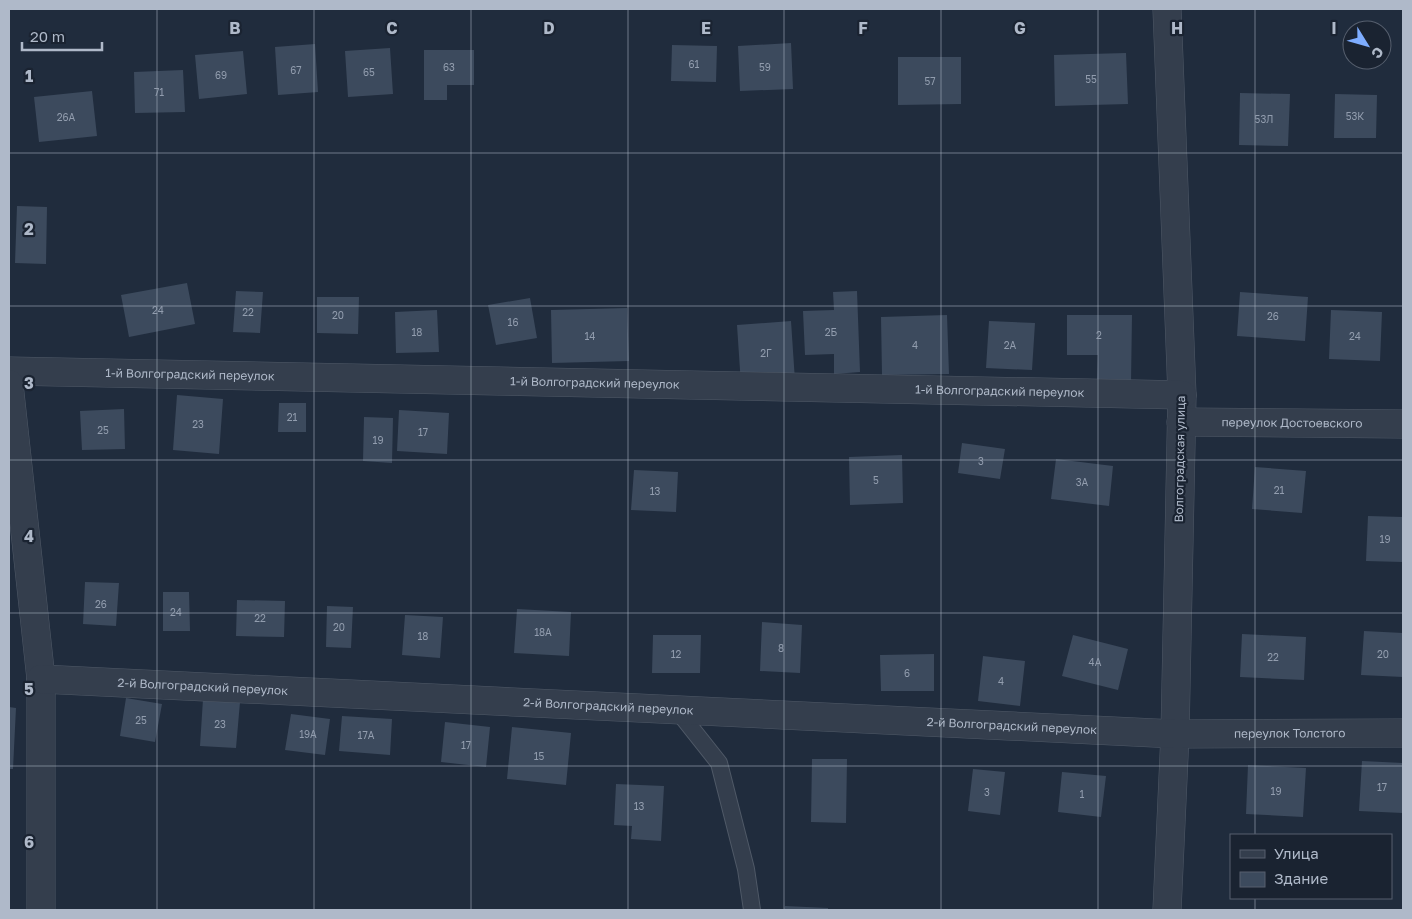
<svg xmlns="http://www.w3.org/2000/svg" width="1412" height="919" font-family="'Golos Text',sans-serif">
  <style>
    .building { fill: #3c4a5d }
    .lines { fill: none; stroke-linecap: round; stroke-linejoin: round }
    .service-casing { stroke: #4f5967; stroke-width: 18 }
    .minor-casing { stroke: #4f5967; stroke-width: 29 }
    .service { stroke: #343e4d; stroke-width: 16 }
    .minor { stroke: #343e4d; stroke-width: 28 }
    .grid { fill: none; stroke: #afb9c9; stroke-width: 1; stroke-opacity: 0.55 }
    .labels { text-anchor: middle; stroke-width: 4.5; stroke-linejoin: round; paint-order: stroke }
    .number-label { font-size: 10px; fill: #929dae }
    .street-label { font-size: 12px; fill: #afb9c9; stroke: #1a2331 }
    .grid-label { font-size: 16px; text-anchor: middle; font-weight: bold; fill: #afb9c9; stroke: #1a2331; stroke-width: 4.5; stroke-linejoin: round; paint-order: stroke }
  </style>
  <rect width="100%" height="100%" fill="#202c3d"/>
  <path class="building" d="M791,43L793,89L740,91L738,46Z
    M315,44L318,92L278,95L275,47Z
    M672,45L717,46L716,82L671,81Z
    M390,48L393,94L348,97L345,51Z
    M424,50H474V85H447V100H424Z
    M243,51L247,94L199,99L195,55Z
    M1126,53L1128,104L1055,106L1054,55Z
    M898,57H961V104L898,105Z
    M183,70L185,112L135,113L134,72Z
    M92,91L97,136L39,142L34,97Z
    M1240,93L1290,94L1288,146L1239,145Z
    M1335,94L1377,95L1376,138H1334Z
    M17,206L47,207L46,264L15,263Z
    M187,283L195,324L129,337L121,295Z
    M236,291L263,292L260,333L233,332Z
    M857,291L860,372L834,374V354L805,355L803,311L834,310L833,292Z
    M1240,292L1308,297L1305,341L1237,336Z
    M317,297H359L358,334L317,333Z
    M530,298L537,338L496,345L488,305Z
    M627,308L629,361L552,363L551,310Z
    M437,310L439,352L396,353L395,312Z
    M1331,310L1382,312L1380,361L1329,359Z
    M947,315L949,374L882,375L881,317Z
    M1067,315H1132L1131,383L1097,382L1098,355H1067Z
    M791,321L795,381L741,385L737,325Z
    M989,321L1035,323L1032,370L986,368Z
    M177,395L223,399L219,454L173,450Z
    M279,403H306V432H278Z
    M124,409L125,449L82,450L80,411Z
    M399,410L449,413L447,454L397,451Z
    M364,417L393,418L392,463L363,461Z
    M962,443L1005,449L1000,479L958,473Z
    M902,455L903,503L850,505L849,457Z
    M1056,459L1113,466L1109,506L1051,499Z
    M1255,467L1306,471L1302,513L1252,509Z
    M634,470L678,472L676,512L631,510Z
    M1368,516L1403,517V562L1366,561Z
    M85,582L119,583L116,626L83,624Z
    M163,592H189L190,631H163Z
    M237,600L285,601L284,637L236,636Z
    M327,606L353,607L351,648L326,647Z
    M517,609L571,612L569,656L514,653Z
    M405,615L443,617L440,658L402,655Z
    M762,622L802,625L800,673L760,671Z
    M1364,631L1403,633V677L1361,675Z
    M1242,634L1306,637L1304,680L1240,677Z
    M653,635H701L700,673H652Z
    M1073,635L1128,649L1118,690L1062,676Z
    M934,654V691H881L880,655Z
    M983,656L1025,661L1020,706L978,701Z
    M126,698L162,704L155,742L120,736Z
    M203,699L240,702L236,748L200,746Z
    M9,707L16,708L13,769H9Z
    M291,714L330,719L325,755L285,750Z
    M342,716L392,719L390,755L339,751Z
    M445,722L490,727L486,767L441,762Z
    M512,727L571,733L566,785L507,779Z
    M812,759H847L846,823L811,822Z
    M1362,761L1403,763V813L1359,811Z
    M1248,765L1306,768L1303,817L1246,814Z
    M973,769L1005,772L1000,815L968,811Z
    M1062,772L1106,776L1101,817L1058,812Z
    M616,784L664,786L661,841L631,839L632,826L614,825Z
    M785,906L828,908V910H784Z"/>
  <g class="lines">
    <g class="service-casing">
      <path id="service" d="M677,710L719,763L746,869L752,910"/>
    </g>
    <g class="minor-casing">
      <g id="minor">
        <path d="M1167,9L1182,395L1175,734L1167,910"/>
        <path id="s1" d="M9,371L1182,395"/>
        <path d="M9,384L41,679V910"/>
        <path id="s2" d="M1181,422L1403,424"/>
        <path id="s3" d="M41,679L1175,734L1403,733"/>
      </g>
    </g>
    <use href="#service" class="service"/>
    <use href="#minor" class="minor"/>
  </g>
  <path class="grid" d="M157,9V910M314,9V910M471,9V910M628,9V910M784,9V910M941,9V910M1098,9V910M1255,9V835M9,153H1403M9,306H1403M9,460H1403M9,613H1403M9,766H1403M1255,898V910"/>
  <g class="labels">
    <g class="number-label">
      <text x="694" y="68">61</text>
      <text x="449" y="71">63</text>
      <text x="765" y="71">59</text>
      <text x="296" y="74">67</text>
      <text x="369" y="76">65</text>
      <text x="221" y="79">69</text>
      <text x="1091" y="83">55</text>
      <text x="930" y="85">57</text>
      <text x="159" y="96">71</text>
      <text x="1355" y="120">53К</text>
      <text x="66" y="121">26А</text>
      <text x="1264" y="123">53Л</text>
      <text x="158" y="314">24</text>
      <text x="248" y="316">22</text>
      <text x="338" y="319">20</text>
      <text x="1273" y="320">26</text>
      <text x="513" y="326">16</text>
      <text x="417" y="336">18</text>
      <text x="831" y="336">2Б</text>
      <text x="1099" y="339">2</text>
      <text x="590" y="340">14</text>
      <text x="1355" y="340">24</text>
      <text x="915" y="349">4</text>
      <text x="1010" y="349">2А</text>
      <text x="766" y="357">2Г</text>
      <text x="292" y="421">21</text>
      <text x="198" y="428">23</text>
      <text x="103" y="434">25</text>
      <text x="423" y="436">17</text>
      <text x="378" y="444">19</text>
      <text x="981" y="465">3</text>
      <text x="876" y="484">5</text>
      <text x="1082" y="486">3А</text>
      <text x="1279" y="494">21</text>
      <text x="655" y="495">13</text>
      <text x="1385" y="543">19</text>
      <text x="101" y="608">26</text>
      <text x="176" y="616">24</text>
      <text x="260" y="622">22</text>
      <text x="339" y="631">20</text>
      <text x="543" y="636">18А</text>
      <text x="423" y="640">18</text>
      <text x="781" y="652">8</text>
      <text x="676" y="658">12</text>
      <text x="1383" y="658">20</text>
      <text x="1273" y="661">22</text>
      <text x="1095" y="666">4А</text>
      <text x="907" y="677">6</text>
      <text x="1001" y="685">4</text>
      <text x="141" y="724">25</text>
      <text x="220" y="728">23</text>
      <text x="308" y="738">19А</text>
      <text x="366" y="739">17А</text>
      <text x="466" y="749">17</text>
      <text x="539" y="760">15</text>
      <text x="1382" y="791">17</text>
      <text x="1276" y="795">19</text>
      <text x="987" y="796">3</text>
      <text x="1082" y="798">1</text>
      <text x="639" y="810">13</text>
    </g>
    <g class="street-label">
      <text dy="4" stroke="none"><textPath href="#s1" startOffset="181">1-й Волгоградский переулок</textPath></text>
      <text dy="4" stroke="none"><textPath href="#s1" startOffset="586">1-й Волгоградский переулок</textPath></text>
      <text dy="4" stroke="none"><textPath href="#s1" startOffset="991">1-й Волгоградский переулок</textPath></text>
      <text dy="4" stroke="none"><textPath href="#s2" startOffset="111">переулок Достоевского</textPath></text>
      <text transform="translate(1180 459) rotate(-89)" y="4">Волгоградская улица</text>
      <text dy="4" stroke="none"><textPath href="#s3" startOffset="162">2-й Волгоградский переулок</textPath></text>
      <text dy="4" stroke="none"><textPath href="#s3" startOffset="568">2-й Волгоградский переулок</textPath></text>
      <text dy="4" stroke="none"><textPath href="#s3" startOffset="972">2-й Волгоградский переулок</textPath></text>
      <text dy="4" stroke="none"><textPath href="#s3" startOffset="1250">переулок Толстого</textPath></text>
    </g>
  </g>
  <g class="grid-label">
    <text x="235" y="34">B</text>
    <text x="392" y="34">C</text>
    <text x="549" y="34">D</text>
    <text x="706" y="34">E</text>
    <text x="863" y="34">F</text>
    <text x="1020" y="34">G</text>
    <text x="1177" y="34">H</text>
    <text x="1334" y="34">I</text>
    <text x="29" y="82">1</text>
    <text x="29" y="235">2</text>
    <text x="29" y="389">3</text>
    <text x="29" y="542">4</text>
    <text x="29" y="695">5</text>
    <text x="29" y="848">6</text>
  </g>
  <rect width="1412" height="919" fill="none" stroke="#afb9c9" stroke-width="20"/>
  <rect x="1230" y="834" width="162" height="65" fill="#1a2331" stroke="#565f6e"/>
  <rect x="1240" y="850" width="25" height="8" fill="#343e4d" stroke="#565f6e"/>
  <text x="1274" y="859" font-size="15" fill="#afb9c9">Улица</text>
  <rect x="1240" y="872" width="25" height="15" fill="#3c4a5d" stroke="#565f6e"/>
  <text x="1274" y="884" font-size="15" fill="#afb9c9">Здание</text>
  <g transform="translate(1367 45) rotate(127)"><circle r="24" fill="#1a2331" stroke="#565f6e"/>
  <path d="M0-4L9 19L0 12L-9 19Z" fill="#7eadff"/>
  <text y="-8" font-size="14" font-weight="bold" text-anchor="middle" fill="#afb9c9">С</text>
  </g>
  <path d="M22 42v8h80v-8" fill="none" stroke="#afb9c9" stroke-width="2.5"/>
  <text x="30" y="42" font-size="15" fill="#afb9c9" stroke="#1a2331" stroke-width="4" paint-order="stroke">20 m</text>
</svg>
